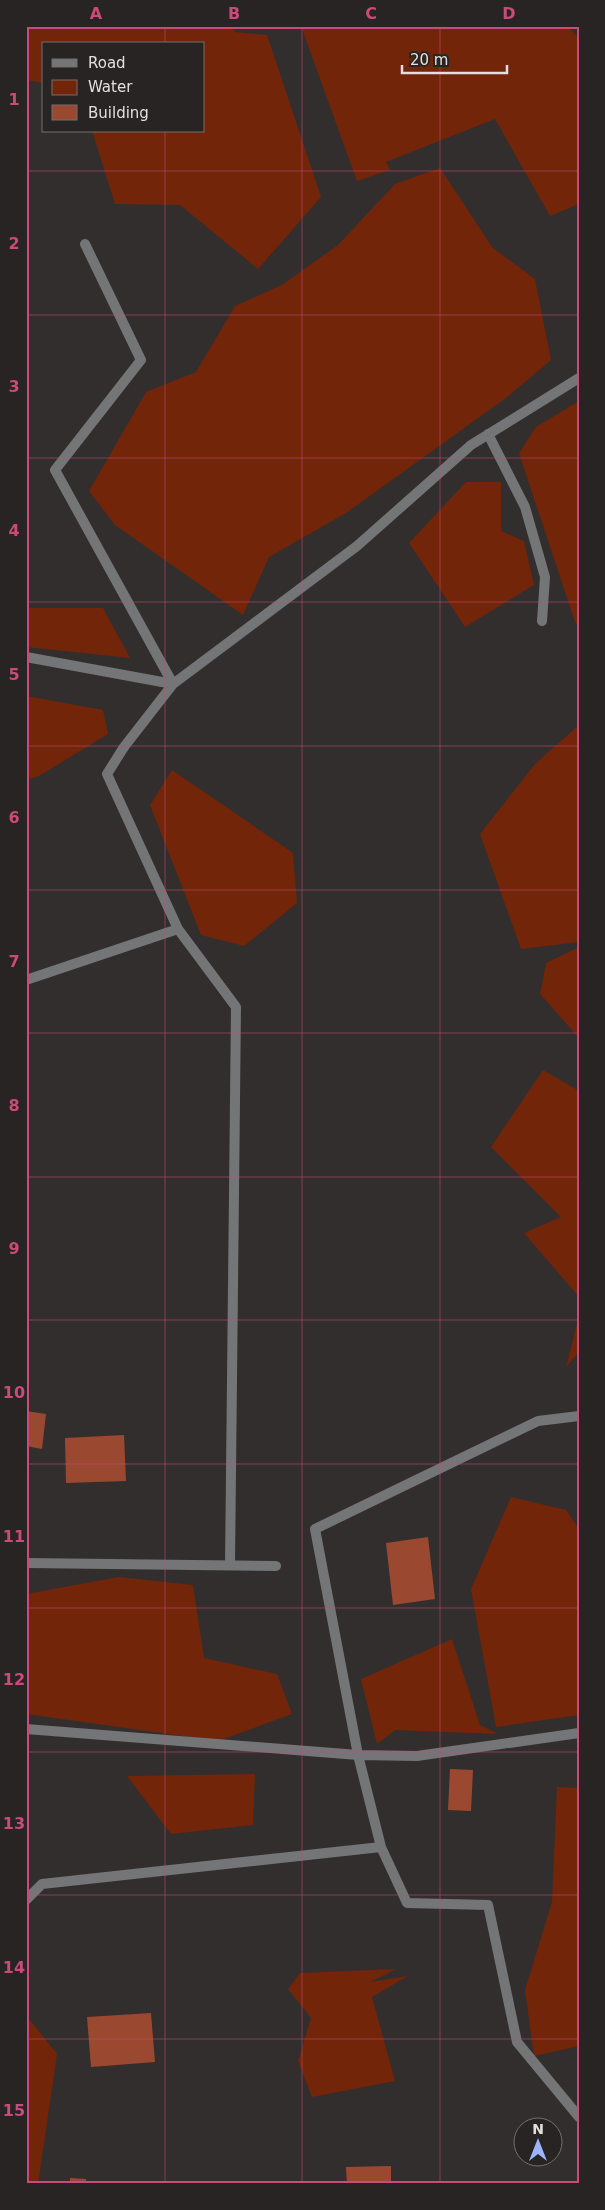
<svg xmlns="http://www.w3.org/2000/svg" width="605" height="2210" font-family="'DejaVu Sans',sans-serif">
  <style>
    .water { fill: #722509 }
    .building { fill: #9a4930 }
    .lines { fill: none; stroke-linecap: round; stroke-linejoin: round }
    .minor { stroke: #747577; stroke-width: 10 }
    .grid { fill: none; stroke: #ca4a7c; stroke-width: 1; stroke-opacity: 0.55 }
    .neatline { fill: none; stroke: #ca4a7c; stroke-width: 2 }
    .grid-label { font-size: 16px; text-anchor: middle; font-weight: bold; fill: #ca4a7c }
  </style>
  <rect width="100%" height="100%" fill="#322e2d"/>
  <path class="water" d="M26,26H232L235,32L267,35L321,197L258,269L180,205L115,204L92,131H204V44H44V83L26,80Z
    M301,26H567L579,38V204L550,216L495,119L386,162L390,170L357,181Z
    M440,168L492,247L535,279L551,360L506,398L346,513L269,557L243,615L115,525L89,491L146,392L196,372L235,306L282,285L338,245L395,184Z
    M579,401V626L575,622L519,453L536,427Z
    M466,482H501V531L524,541L534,585L465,627L409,543Z
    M26,608H103L130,658L26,647Z
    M26,696L103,710L108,734L39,776L26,780Z
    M579,725V942L521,949L480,834L535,764Z
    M172,770L293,853L297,903L244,946L201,935L150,805Z
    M579,947V1038L540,994L546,963Z
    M543,1070L579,1091V1297L524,1233L561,1217L491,1147Z
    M579,1316V1352L566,1367Z
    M511,1497L566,1510L579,1529V1715L496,1727L471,1589Z
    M119,1577L193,1585L204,1658L277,1674L292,1714L218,1741L26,1714V1594Z
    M452,1639L480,1725L498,1734L395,1730L377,1744L361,1679Z
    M255,1774L253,1825L171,1834L127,1776Z
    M557,1787L579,1788V2046L534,2056L525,1990L552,1902Z
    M396,1969L370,1982L408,1976L372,1997L395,2081L312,2097L298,2061L311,2018L288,1989L300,1973Z
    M26,2015L57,2054L38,2184H26Z"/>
  <path class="building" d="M26,1411L46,1414L42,1449L26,1446Z
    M124,1435L126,1481L66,1483L65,1438Z
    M428,1537L435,1599L393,1605L386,1543Z
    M450,1769L473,1770L471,1811L448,1810Z
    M151,2013L155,2062L91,2067L87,2017Z
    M391,2166V2184H347L346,2167Z
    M70,2178L86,2179V2184H70Z"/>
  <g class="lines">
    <path class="minor" d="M488,434L525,507L545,577L542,621
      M26,657L173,684L357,546L471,445L579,378
      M178,929L236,1007L230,1565
      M26,980L178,929L107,774L124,747L173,684L55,470L141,360L85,244
      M26,1563L276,1566
      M26,1729L358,1755L417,1756L579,1733
      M381,1847L407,1903L488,1905L517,2042L579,2117
      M26,1900L42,1884L381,1847L358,1755L315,1529L538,1421L579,1416"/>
  </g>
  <path class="grid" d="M165,26V44M302,26V2184M440,26V2184M165,131V2184M26,171H579M26,315H579M26,458H579M26,602H579M26,746H579M26,890H579M26,1033H579M26,1177H579M26,1320H579M26,1464H579M26,1608H579M26,1752H579M26,1895H579M26,2039H579"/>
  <rect width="605" height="2210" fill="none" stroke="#282423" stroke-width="55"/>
  <rect x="42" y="42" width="162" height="90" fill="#282423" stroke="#726f6e"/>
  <rect x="52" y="59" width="25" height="8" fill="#747577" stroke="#726f6e"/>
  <text x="88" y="68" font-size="15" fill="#e2dfde">Road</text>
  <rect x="52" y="80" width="25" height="15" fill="#722509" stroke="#726f6e"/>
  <text x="88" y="92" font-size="15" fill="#e2dfde">Water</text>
  <rect x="52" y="105" width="25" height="15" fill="#9a4930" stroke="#726f6e"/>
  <text x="88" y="118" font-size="15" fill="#e2dfde">Building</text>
  <g transform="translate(538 2142)"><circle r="24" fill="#282423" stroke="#726f6e"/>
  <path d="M0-4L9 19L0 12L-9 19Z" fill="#9db4fd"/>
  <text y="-8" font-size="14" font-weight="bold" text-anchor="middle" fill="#e2dfde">N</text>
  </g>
  <path d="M402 65v8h105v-8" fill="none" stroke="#e2dfde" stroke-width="2.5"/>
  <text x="410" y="65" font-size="15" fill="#e2dfde" stroke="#282423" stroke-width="4" paint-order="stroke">20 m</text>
  <rect x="28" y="28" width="550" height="2154" class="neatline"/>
  <g class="grid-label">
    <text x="96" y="19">A</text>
    <text x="234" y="19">B</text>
    <text x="371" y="19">C</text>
    <text x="509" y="19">D</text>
    <text x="14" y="105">1</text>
    <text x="14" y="249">2</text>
    <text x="14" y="392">3</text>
    <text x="14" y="536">4</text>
    <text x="14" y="680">5</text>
    <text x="14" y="823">6</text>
    <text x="14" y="967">7</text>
    <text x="14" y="1111">8</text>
    <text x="14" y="1254">9</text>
    <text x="14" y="1398">10</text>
    <text x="14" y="1542">11</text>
    <text x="14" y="1685">12</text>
    <text x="14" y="1829">13</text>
    <text x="14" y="1973">14</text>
    <text x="14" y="2116">15</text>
  </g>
</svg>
